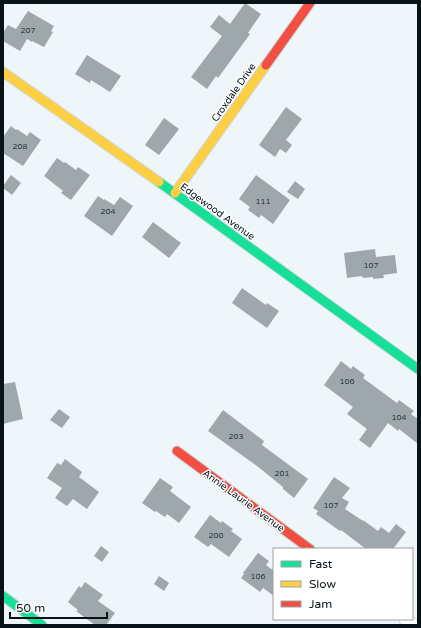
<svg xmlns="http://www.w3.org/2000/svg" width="421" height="628" font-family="'Varela Round',sans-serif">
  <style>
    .building { fill: #9ea7ac }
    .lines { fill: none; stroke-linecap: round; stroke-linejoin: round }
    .street-casing { stroke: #cad4d9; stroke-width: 14 }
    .fast-casing { stroke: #cad4d9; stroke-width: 11 }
    .slow-casing { stroke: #cad4d9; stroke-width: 11 }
    .jam-casing { stroke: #cad4d9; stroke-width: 11 }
    .street { stroke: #fdfefe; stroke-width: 12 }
    .fast { stroke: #16e098; stroke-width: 9 }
    .slow { stroke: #ffcf43; stroke-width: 9 }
    .jam { stroke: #f24e42; stroke-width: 9 }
    .labels { text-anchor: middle; stroke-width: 3; stroke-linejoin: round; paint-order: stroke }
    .number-label { font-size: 8px; fill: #2d383e }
    .street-label { font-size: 10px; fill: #071319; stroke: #fff }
  </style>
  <rect width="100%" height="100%" fill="#eff6fa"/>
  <path class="building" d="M245,3L261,14L248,33L250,34L218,78L216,76L207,89L191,77L222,36L210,27L219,15L230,24Z
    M28,11L54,26L51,31L53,32L44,47L32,41V42L27,39L20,51L3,41V33L8,25L16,29Z
    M87,55L121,76L110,92L91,80L90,83L75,74Z
    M286,107L302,119L286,140L292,145L286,153L280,149L275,157L259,145Z
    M164,118L179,129L159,155L145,145Z
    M11,126L16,130L17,129L27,136L30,132L41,140L23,166L3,153V137Z
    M57,158L64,163L65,162L76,170L78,167L90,175L71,200L61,193L63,191L44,176Z
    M11,175L21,183L12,195L3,188V186Z
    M256,175L290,200L273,224L261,215L259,218L248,210L250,207L239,199Z
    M295,181L305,189L298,199L287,192Z
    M98,196L104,200V199L114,205L120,197L133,206L112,236L84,216Z
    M153,222L181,243L169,258L142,237Z
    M375,249L376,257L395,255L397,273L383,275L384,278L373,279V277L363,278L362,276L347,278L344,253Z
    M242,288L266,305L267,303L279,311L267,328L232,303Z
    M341,361L351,369L353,366L365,375L363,378L397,403L399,400L414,411L411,414L418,419V444L399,429L398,431L388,423L370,448L359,440L367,429L347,414L353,407L324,385Z
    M15,382L23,419L3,424V384Z
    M59,409L70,417L62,428L50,420Z
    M223,410L264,441L262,445L308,479L294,498L283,489V487L257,466L208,431Z
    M65,459L82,472L79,477L99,492L87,509L73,499L67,506L55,498L62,488L47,478L57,463L61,465Z
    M334,477L350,488L342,498L349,502L345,509L363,521V520L378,531L381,527L389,533L396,524L406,532L393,549H366L341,530L340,531L316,514L318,511L313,508Z
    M160,478L173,487L170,491L191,507L179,523L167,514L165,517L156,511L155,512L142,503Z
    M210,515L221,523L222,521L233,529L231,531L242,539L229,557L211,544L208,547L194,537Z
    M101,546L109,552L102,562L94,556Z
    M258,553L269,561L266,565L274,571V596L263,588L260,592L241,578L244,574L243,573Z
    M159,576L169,583L164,591L154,584Z
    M85,582L103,595L98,601L115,613L106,625H95L76,611L78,610L68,602L79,586L81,588Z"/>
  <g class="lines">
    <g class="street-casing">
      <path id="street" d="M405,619L413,625"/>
    </g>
    <g class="fast-casing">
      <path id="fast" d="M159,182L418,369
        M3,596L42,625"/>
    </g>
    <g class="slow-casing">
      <path id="slow" d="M3,72L159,182
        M175,193L266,65"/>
    </g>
    <g class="jam-casing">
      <path id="jam" d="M266,65L310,3
        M177,451L310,549"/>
    </g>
    <use href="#street" class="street"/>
    <use href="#fast" class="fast"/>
    <use href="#slow" class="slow"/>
    <use href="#jam" class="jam"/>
  </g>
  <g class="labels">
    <g class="number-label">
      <text x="28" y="33">207</text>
      <text x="20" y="149">208</text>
      <text x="263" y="204">111</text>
      <text x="108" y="214">204</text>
      <text x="371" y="268">107</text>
      <text x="347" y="384">106</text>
      <text x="399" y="420">104</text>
      <text x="236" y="439">203</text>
      <text x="282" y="476">201</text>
      <text x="331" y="508">107</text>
      <text x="216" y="538">200</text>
      <text x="258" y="579">106</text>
    </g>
    <g class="street-label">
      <text transform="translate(233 92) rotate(-55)" y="4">Croxdale Drive</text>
      <text transform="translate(218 211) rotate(36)" y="4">Edgewood Avenue</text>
      <text transform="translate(244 500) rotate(36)" y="4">Annie Laurie Avenue</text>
    </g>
  </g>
  <rect width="421" height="628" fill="none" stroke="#071319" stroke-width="8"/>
  <rect x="273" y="548" width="140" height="72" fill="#ffffff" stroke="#9ca1a3"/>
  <rect x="281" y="561" width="20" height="6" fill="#16e098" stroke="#9ca1a3"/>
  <text x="309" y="568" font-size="12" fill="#071319">Fast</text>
  <rect x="281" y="581" width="20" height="6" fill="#ffcf43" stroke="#9ca1a3"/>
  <text x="309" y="588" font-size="12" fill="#071319">Slow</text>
  <rect x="281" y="601" width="20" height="6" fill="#f24e42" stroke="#9ca1a3"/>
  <text x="309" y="608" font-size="12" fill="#071319">Jam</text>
  <path d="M10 612v6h97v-6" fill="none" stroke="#071319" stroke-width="2"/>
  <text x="16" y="612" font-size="12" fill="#071319" stroke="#ffffff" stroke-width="3" paint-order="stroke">50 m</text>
</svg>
